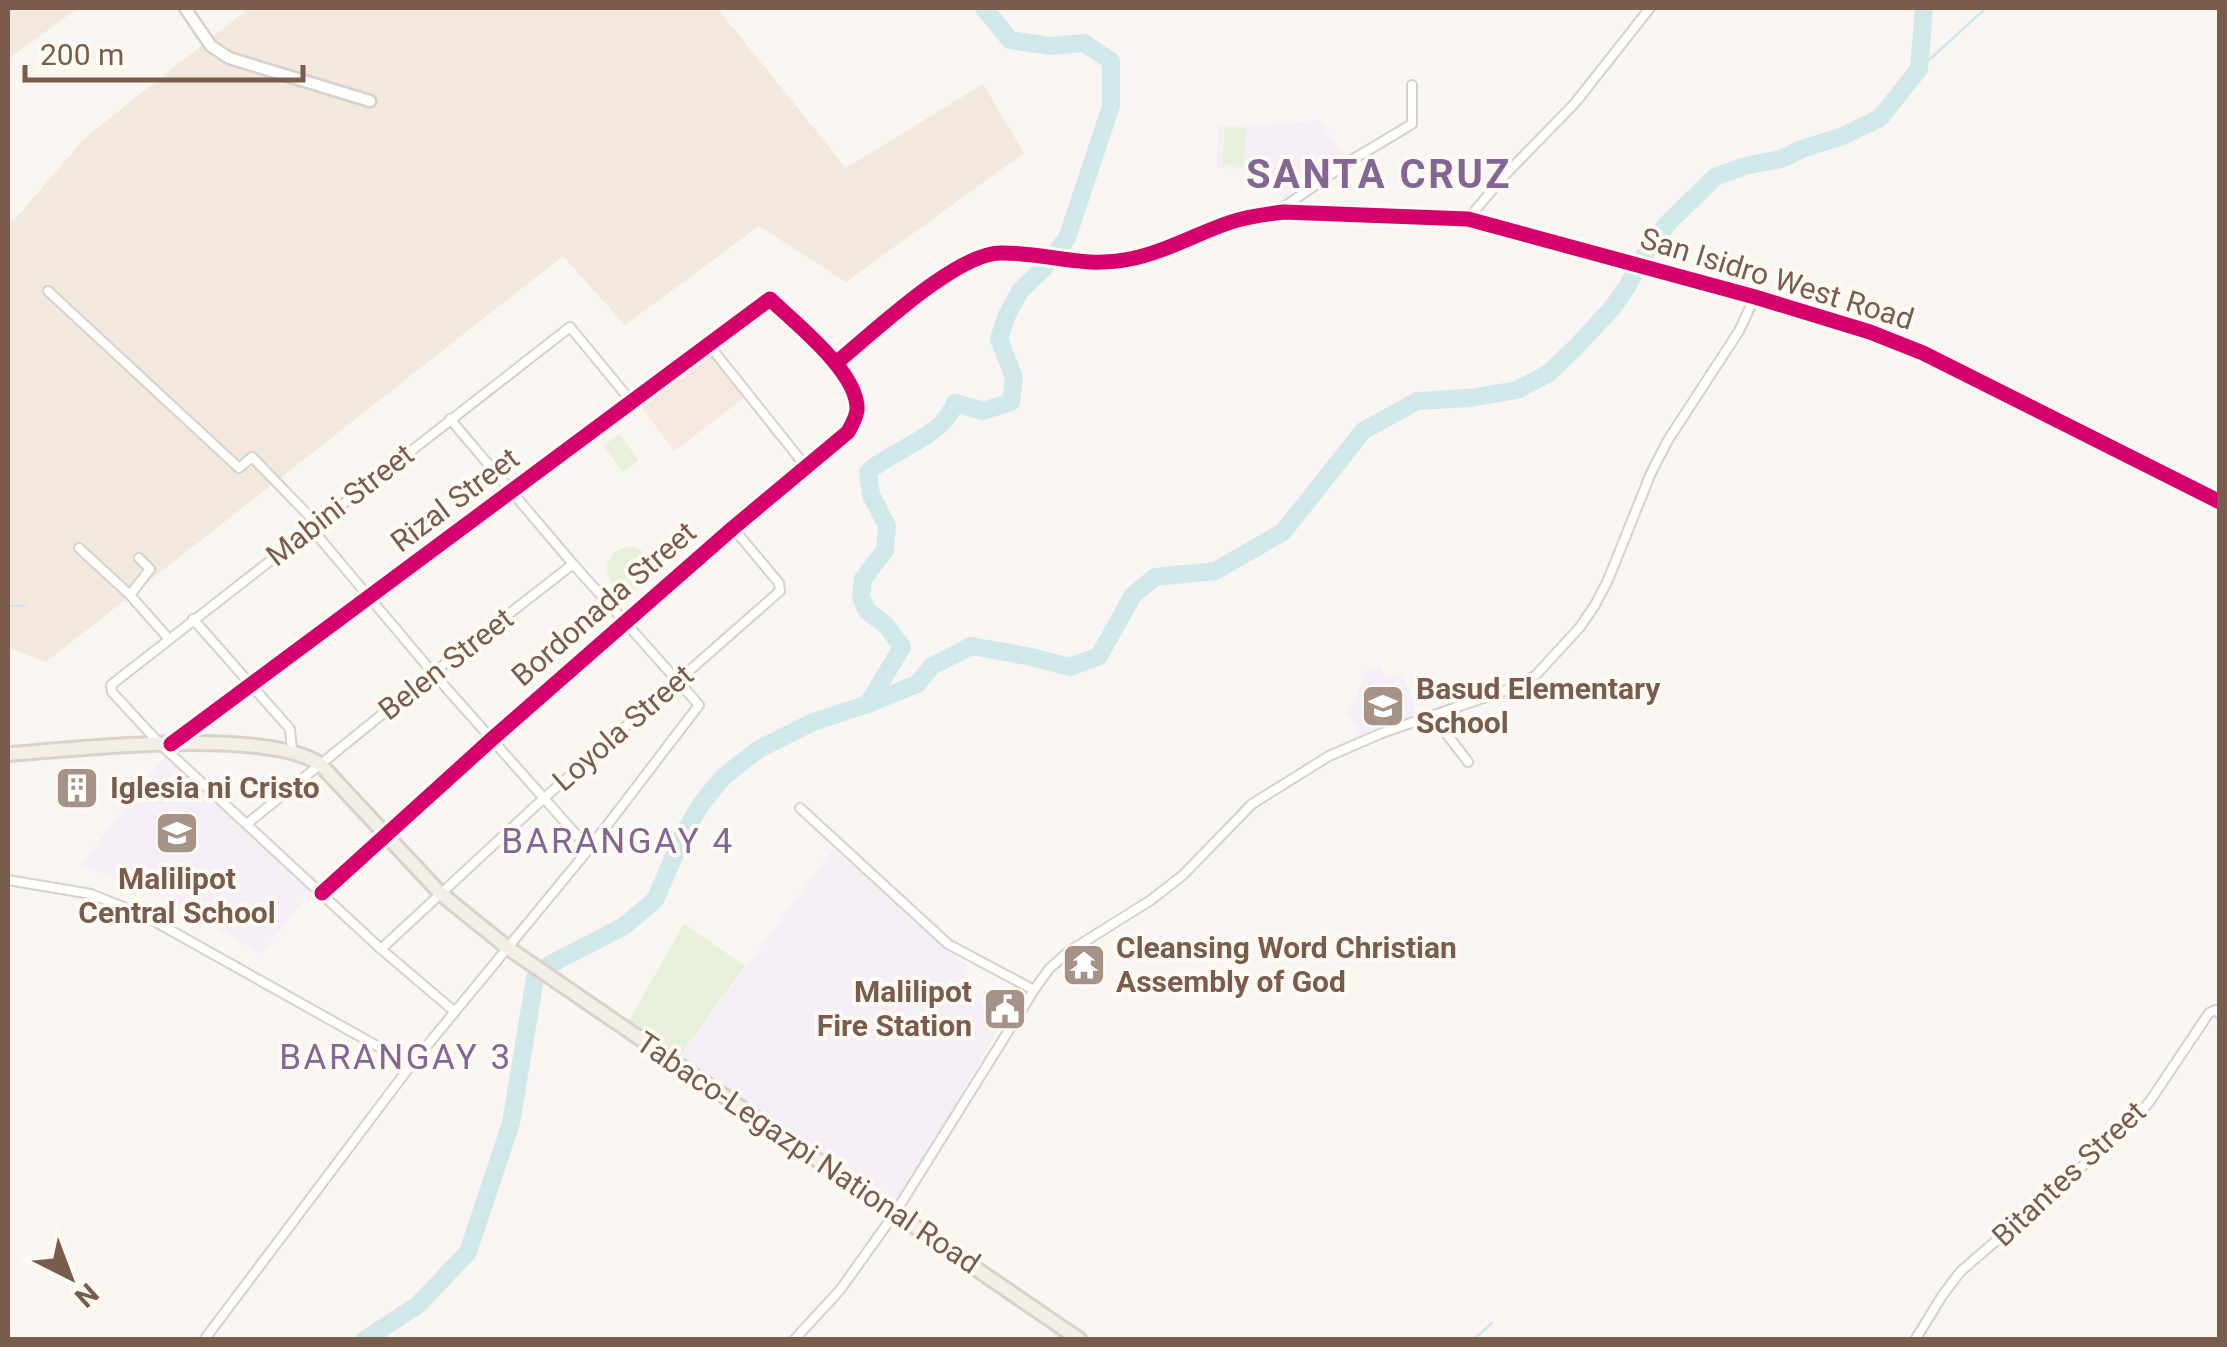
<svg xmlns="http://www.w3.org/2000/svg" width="2227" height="1347" font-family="Roboto,sans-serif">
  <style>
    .residential { fill: #f2e8de }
    .commercial { fill: #f6e8e1 }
    .education { fill: #f6eef6 }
    .green { fill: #e7f0db }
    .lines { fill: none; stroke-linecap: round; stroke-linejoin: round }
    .stream { stroke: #d0e8ea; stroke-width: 2.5 }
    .river { stroke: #d0e8ea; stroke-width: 18 }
    .minor-casing { stroke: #d7d1cb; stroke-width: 12 }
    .tertiary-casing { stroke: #d7d1cb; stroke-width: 15 }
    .primary-casing { stroke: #dad1cc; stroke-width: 18 }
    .minor { stroke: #fefefd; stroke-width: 8 }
    .tertiary { stroke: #fefefd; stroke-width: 10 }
    .primary { stroke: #f3eee8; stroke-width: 12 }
    .cycleway-casing { stroke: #fffaf3; stroke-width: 21 }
    .cycleway { stroke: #d6006c; stroke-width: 15 }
    .labels { text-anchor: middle; stroke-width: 8; stroke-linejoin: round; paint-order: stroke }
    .street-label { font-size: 30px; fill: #7a5c4d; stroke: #fffaf3 }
    .poi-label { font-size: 30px; font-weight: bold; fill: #7a5c4d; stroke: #fffaf3; text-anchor: start }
    .quarter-label { font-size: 35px; letter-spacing: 2.5px; fill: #846695; stroke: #fffaf3 }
    .district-label { font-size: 40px; font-weight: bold; letter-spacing: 2.5px; fill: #846695; stroke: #fffaf3 }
  </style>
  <rect width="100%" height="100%" fill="#f9f5f0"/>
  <path class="residential" d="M8,8H78L8,59Z
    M249,8H717L846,168L983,84L1024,153L846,282L759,226L625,325L563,256L46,662L8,647V221L15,219L86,137Z"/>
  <path class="commercial" d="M709,350L744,398L674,451L638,402Z"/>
  <path class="education" d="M1319,120L1346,159L1283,198L1253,169L1217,168L1218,126L1268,125Z
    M1380,666L1385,678L1402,672L1417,715L1353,739L1358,729L1347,713L1357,699L1365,671Z
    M166,755L311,891L261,954L165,898L81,865L129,801Z
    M833,849L966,964L963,983L1001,1024L897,1207L679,1058Z"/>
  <path class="green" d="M1224,128H1246L1244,165L1223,164Z
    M619,434L639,460L623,472L603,446Z
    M607 569a22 22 0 1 1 44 0a22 22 0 1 1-44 0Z
    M684,924L745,966L678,1058L627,1024Z"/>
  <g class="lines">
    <path class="stream" d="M1919,69L1986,8
      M8,606H25
      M1473,1340L1492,1323"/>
    <path class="river" d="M868,704L902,647L886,625L867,611L861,597L863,579L885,550L887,526L871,495L868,472C894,448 941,439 955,403L983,411L1011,402L1014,378L999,339L1006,317L1020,291L1043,269L1067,238L1111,106V61L1084,43L1051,46L1010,40L984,8
      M364,1340L418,1305L468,1252L511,1123L535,978L549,965L624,926L655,900L685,831L702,803L723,777L759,749L813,722L868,704L917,684L932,666L971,646L1027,656L1070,667L1099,656L1133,595L1155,577L1215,571L1283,532L1363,431L1417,401L1470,398L1517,390L1549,373L1577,346L1613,307L1627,287L1646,252L1667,224L1715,177L1745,166L1781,159L1802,149L1843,136L1880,118L1919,69L1924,8"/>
    <g class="minor-casing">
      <path id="minor" d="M1278,211L1350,161L1412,124V85
        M1468,219L1503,177L1575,103L1650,8
        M48,291L239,468L252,457L317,524
        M709,345L807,468
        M311,528L433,673L589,849
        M79,548L130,595L168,638
        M130,595L150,569L139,558
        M193,619L290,729L292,751
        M1432,715L1468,762
        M175,741L770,299L836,363
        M800,808L948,944L1034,990
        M248,823L433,673L573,564
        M8,880L91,894L145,916L411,1065
        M322,893L385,836
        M381,949L543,799L780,591L779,583L733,528
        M455,1012L381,949L160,744L112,692L111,685L570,327L631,401
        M204,1340L411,1065L589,849L699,705L573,564L450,419
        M794,1340L840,1290L895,1213L1034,990L1049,969L1068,952L1151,900L1183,875L1252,804L1329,756L1382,733L1512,688L1536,675L1580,627L1595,605L1608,580L1651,473L1668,440L1739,331L1755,297
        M1915,1340L1942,1296L1960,1272L2132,1123L2150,1101L2209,1013L2215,1010L2220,1014"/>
    </g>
    <g class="tertiary-casing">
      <path id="tertiary" d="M185,8L211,46L229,58L370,101
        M385,836L733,528L848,432C864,400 853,391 836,363C873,333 955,254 1000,253C1047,252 1081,269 1130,259C1165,252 1198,233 1231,222C1249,216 1266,214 1284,212L1468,219L1755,297L1870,332L1923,353L2220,502"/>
    </g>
    <g class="primary-casing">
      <path id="primary" d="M8,754C78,749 264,727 320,764L440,893L508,948L1080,1340"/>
    </g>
    <use href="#minor" class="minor"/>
    <use href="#tertiary" class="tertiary"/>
    <use href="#primary" class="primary"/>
    <g class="cycleway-casing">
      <path id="cycleway" d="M836,363C873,333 955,254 1000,253C1047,252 1081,269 1130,259C1165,252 1198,233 1231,222C1249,216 1266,214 1284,212L1468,219L1755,297L1870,332L1923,353L2220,502
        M171,744L770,299C795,323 859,373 857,410C856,418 852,425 848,432L733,528L492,739L322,893"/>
    </g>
    <use href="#cycleway" class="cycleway"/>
  </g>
  <defs>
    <g id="school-square" transform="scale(2.25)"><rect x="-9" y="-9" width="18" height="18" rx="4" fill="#a69286" stroke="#fffaf3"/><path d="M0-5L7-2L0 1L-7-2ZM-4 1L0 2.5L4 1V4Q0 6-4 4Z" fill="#fff"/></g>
    <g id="building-square" transform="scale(2.25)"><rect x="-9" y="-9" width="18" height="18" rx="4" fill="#a69286" stroke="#fffaf3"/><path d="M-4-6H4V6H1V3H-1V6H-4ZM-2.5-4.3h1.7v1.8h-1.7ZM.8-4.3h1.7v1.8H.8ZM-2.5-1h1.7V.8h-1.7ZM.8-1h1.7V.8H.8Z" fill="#fff"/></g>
    <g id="temple-square" transform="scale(2.25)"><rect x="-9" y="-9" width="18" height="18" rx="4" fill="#a69286" stroke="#fffaf3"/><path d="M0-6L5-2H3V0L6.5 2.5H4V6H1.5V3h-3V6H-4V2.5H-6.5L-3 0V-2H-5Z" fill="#fff"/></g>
    <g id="civic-square" transform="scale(2.25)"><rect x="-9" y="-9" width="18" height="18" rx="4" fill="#a69286" stroke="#fffaf3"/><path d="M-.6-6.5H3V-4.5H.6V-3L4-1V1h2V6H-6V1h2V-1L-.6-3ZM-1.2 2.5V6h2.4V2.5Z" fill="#fff"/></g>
  </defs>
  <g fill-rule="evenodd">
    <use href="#school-square" x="1383" y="706"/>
    <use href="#building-square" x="77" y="788"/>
    <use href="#school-square" x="177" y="833"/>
    <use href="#temple-square" x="1084" y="965"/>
    <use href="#civic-square" x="1005" y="1009"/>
  </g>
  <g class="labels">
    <g class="street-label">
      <text transform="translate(1777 279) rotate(17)" y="10">San Isidro West Road</text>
      <text transform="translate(455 500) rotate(-37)" y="10">Rizal Street</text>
      <text transform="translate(340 505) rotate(-38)" y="10">Mabini Street</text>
      <text transform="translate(604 604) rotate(-41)" y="10">Bordonada Street</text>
      <text transform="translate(446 664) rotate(-38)" y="10">Belen Street</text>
      <text transform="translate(623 728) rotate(-41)" y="10">Loyola Street</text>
      <text transform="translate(808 1153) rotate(34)" y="10">Tabaco-Legazpi National Road</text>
      <text transform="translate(2069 1174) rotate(-43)" y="10">Bitantes Street</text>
    </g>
    <g class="poi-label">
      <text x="1416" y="699">Basud Elementary<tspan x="1416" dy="34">School</tspan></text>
      <text x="110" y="798">Iglesia ni Cristo</text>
      <text x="177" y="889" text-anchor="middle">Malilipot<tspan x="177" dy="34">Central School</tspan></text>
      <text x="1116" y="958">Cleansing Word Christian<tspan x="1116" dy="34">Assembly of God</tspan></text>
      <text x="972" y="1002" text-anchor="end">Malilipot<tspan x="972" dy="34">Fire Station</tspan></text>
    </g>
    <g class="quarter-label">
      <text x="618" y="853">BARANGAY 4</text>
      <text x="396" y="1069">BARANGAY 3</text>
    </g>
    <g class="district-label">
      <text x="1379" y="188">SANTA CRUZ</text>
    </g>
  </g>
  <rect width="2227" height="1347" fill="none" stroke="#7a5c4d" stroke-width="20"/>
  <g transform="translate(70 1277) rotate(138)" stroke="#fffaf3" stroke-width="8" paint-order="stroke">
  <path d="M0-8L18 38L0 25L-18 38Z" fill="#7a5c4d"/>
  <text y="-15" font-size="28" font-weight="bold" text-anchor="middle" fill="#7a5c4d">N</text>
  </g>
  <path d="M25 65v15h278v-15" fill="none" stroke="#7a5c4d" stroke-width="5"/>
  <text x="40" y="65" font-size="30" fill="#7a5c4d" stroke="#fffaf3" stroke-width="8" paint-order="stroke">200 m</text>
</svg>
